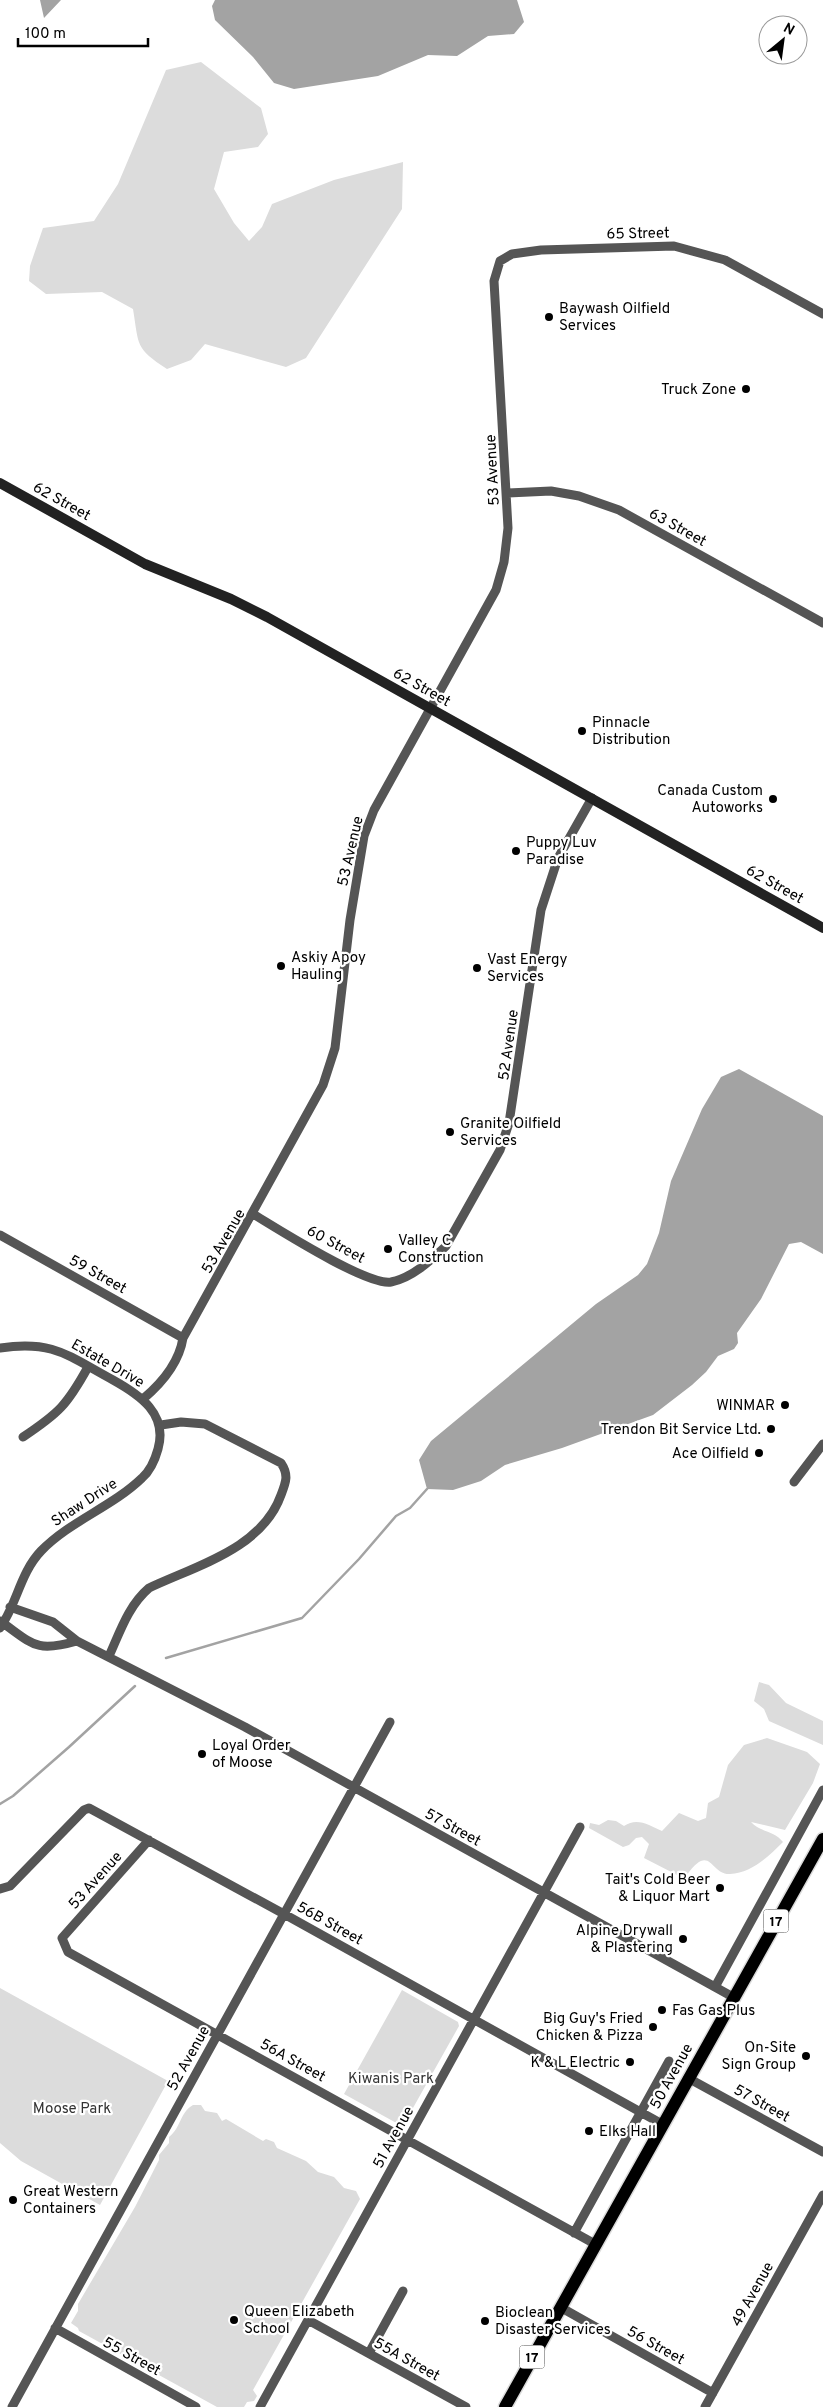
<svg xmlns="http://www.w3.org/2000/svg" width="823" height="2407" font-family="Overpass,sans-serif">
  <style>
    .green { fill: #dcdcdc }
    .water { fill: #a3a3a3 }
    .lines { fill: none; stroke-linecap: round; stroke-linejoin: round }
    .stream { stroke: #a3a3a3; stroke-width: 2.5 }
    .primary-casing { stroke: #dbdbdb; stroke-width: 15 }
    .street { stroke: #555; stroke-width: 9 }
    .secondary { stroke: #222; stroke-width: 10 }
    .primary { stroke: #000; stroke-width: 12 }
    .poi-dot { fill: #000; stroke: #fff; stroke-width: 2 }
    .labels { text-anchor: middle; stroke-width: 4.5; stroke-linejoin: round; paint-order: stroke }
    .shield { fill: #fff; stroke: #4c4c4c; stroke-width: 1 }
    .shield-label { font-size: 14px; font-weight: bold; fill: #000 }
    .street-label { font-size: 15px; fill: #000; stroke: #fff }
    .poi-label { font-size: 15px; fill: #000; stroke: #fff; text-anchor: start }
    .park-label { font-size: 15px; fill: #333; stroke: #fff }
  </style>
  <rect width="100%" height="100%" fill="#fff"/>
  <path class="green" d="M201,62L261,108L268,134L258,147L224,152L214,189L234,223L249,241L262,227L272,204L334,180L403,162L402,209L306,358L286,367L205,344L191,360L167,369C135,348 139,346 133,309L102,292L46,294L29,281L30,266L43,228L94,221L118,184L166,70Z
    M759,1682L769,1685L786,1703L823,1721V1745L769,1721L764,1709L754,1701Z
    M767,1738L807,1752L820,1764L813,1783L785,1830L751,1822C760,1832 775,1831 783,1842C769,1856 752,1873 730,1874C710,1875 711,1841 686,1876H679L644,1858L649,1844L642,1837L636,1838L629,1845L623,1847L589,1828L590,1823L599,1825L608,1820L616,1821L624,1826C637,1817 649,1825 662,1831L679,1813L698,1821L706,1818L708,1803L719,1797L728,1765L744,1745Z
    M0,1988L168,2081L100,2205L21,2161L0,2143Z
    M402,1990L458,2022L459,2026L404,2124L400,2125L344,2094Z
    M193,2105H201L205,2111L217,2113L222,2121L226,2119L263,2141L266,2139L274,2142L277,2148L306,2161L318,2172L334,2177L344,2188L356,2191L360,2199L253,2390L257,2396L254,2401L247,2402L244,2407H217L79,2331L78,2328L71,2323L78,2311V2304L135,2207L159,2160V2155L169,2143V2137C181,2128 180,2112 193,2105Z"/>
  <path class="water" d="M40,0H61L44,18Z
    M215,0H517L524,22L514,34L488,36L457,56L428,55L378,76L294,89L274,83L253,57L215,20L212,6Z
    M739,1069L823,1116V1254L801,1242L789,1244L761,1299L737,1333L738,1343L734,1349L718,1356L706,1372L692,1385L653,1415L562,1448L505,1465L481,1481L453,1490L427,1489L419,1460L431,1441L596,1304L638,1275L647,1264L659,1233L671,1181L702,1109L721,1077Z"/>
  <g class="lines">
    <path class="stream" d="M166,1658L302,1618L359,1559L396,1516L410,1508L427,1489
      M0,1804L13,1796L69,1747L135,1686"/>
    <g class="primary-casing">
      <path id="primary" d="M505,2407L823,1839"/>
    </g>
    <path class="street" d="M508,493L551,491L579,496L619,510L823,623
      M253,1214C278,1229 367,1286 391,1282C412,1278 431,1260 446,1246L500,1150L509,1123L541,910L558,858L592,798
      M0,1235L183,1338
      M0,1348C54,1340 68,1356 113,1380C140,1395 168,1414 158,1449C155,1460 151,1470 142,1478C112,1507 70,1521 41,1551C20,1573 17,1604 0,1628
      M143,1399C162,1383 179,1363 183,1338L323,1085L335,1048L350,920L364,836L374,810L496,590L504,562L508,528L494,281L500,261L512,254L541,250L674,246L725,260L823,314
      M23,1437C59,1413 67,1405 88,1367
      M794,1482L823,1444
      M10,1607L53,1622L77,1641L245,1727L733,1997
      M0,1621C33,1644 35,1653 77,1641
      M109,1656C120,1632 128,1606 149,1588C195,1566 262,1549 281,1495C286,1482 289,1475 281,1463L205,1424L181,1422L161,1425
      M149,1840L62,1938L68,1952L595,2244
      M0,1889L10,1886L84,1810L89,1808L284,1914L662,2124
      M715,1987L823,1790
      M688,2078L823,2152
      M574,2233L669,2061
      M560,2307L713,2393
      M308,2320L466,2407
      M55,2328L196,2407
      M369,2353L403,2291
      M12,2407L390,1722
      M260,2407L580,1827
      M705,2407L823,2195"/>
    <path class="secondary" d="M0,483L145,564L231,599L267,617L823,928"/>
    <use href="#primary" class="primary"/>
  </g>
  <g class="poi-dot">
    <circle cx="549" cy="317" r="5"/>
    <circle cx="746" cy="389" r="5"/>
    <circle cx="582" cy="731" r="5"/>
    <circle cx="773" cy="799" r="5"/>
    <circle cx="516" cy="851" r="5"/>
    <circle cx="281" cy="966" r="5"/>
    <circle cx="477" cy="968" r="5"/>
    <circle cx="450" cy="1132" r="5"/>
    <circle cx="388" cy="1249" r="5"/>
    <circle cx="785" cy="1405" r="5"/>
    <circle cx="771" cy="1429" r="5"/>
    <circle cx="759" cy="1453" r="5"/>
    <circle cx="202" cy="1754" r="5"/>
    <circle cx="720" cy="1888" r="5"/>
    <circle cx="683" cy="1939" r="5"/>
    <circle cx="662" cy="2010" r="5"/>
    <circle cx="653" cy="2027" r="5"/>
    <circle cx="806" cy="2056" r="5"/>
    <circle cx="630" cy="2062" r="5"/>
    <circle cx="589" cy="2131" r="5"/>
    <circle cx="13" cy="2200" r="5"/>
    <circle cx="234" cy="2320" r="5"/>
    <circle cx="485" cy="2321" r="5"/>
  </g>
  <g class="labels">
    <g class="shield">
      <rect x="763.5" y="1909.5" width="25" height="23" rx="4"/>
      <rect x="519.5" y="2345.5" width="25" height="23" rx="4"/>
    </g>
    <g class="shield-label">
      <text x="776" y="1926">17</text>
      <text x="532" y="2362">17</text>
    </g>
    <g class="street-label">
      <text transform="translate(638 233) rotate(-1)" y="5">65 Street</text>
      <text transform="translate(492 470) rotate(-93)" y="5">53 Avenue</text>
      <text transform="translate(62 501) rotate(29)" y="5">62 Street</text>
      <text transform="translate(678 527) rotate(29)" y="5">63 Street</text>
      <text transform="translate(422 687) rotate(29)" y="5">62 Street</text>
      <text transform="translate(350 851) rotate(-77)" y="5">53 Avenue</text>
      <text transform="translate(775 884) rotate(29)" y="5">62 Street</text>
      <text transform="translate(508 1045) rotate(-82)" y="5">52 Avenue</text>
      <text transform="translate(223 1241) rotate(-60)" y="5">53 Avenue</text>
      <text transform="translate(336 1244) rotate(28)" y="5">60 Street</text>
      <text transform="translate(98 1274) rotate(29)" y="5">59 Street</text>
      <text transform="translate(108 1363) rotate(30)" y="5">Estate Drive</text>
      <text transform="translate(84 1502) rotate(-33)" y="5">Shaw Drive</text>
      <text transform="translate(453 1827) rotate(29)" y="5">57 Street</text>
      <text transform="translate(95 1880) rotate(-48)" y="5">53 Avenue</text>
      <text transform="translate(330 1923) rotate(29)" y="5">56B Street</text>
      <text transform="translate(188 2058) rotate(-61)" y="5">52 Avenue</text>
      <text transform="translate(293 2060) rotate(29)" y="5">56A Street</text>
      <text transform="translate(671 2076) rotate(-61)" y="5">50 Avenue</text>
      <text transform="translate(762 2103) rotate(29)" y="5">57 Street</text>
      <text transform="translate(393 2137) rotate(-61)" y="5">51 Avenue</text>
      <text transform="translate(752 2294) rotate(-61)" y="5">49 Avenue</text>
      <text transform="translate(656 2345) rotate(29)" y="5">56 Street</text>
      <text transform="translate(132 2356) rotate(29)" y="5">55 Street</text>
      <text transform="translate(407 2359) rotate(29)" y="5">55A Street</text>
    </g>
    <g class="poi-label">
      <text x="559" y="313">Baywash Oilfield<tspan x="559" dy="17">Services</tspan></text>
      <text x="736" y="394" text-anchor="end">Truck Zone</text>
      <text x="592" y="727">Pinnacle<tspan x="592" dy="17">Distribution</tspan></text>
      <text x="763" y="795" text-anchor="end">Canada Custom<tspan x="763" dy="17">Autoworks</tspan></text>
      <text x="526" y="847">Puppy Luv<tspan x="526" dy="17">Paradise</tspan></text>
      <text x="291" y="962">Askiy Apoy<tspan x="291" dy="17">Hauling</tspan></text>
      <text x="487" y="964">Vast Energy<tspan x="487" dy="17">Services</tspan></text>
      <text x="460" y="1128">Granite Oilfield<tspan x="460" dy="17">Services</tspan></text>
      <text x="398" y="1245">Valley C<tspan x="398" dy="17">Construction</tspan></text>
      <text x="775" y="1410" text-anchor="end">WINMAR</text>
      <text x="761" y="1434" text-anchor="end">Trendon Bit Service Ltd.</text>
      <text x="749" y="1458" text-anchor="end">Ace Oilfield</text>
      <text x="212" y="1750">Loyal Order<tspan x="212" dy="17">of Moose</tspan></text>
      <text x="710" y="1884" text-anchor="end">Tait's Cold Beer<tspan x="710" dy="17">&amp; Liquor Mart</tspan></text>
      <text x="673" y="1935" text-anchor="end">Alpine Drywall<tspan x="673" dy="17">&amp; Plastering</tspan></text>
      <text x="672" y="2015">Fas Gas Plus</text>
      <text x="643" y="2023" text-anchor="end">Big Guy's Fried<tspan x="643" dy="17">Chicken &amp; Pizza</tspan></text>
      <text x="796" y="2052" text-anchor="end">On-Site<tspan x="796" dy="17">Sign Group</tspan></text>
      <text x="620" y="2067" text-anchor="end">K &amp; L Electric</text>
      <text x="599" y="2136">Elks Hall</text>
      <text x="23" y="2196">Great Western<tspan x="23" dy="17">Containers</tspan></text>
      <text x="244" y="2316">Queen Elizabeth<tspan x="244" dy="17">School</tspan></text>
      <text x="495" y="2317">Bioclean<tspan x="495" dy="17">Disaster Services</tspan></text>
    </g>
    <g class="park-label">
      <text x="391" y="2083">Kiwanis Park</text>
      <text x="72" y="2113">Moose Park</text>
    </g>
  </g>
  <g transform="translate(783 40) rotate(29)"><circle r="24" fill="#ffffff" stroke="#999999"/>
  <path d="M0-4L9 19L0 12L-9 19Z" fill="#000000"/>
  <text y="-8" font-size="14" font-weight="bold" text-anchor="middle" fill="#000000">N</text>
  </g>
  <path d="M18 38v8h130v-8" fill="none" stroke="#000000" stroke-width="2.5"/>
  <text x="25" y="38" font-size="15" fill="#000000" stroke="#ffffff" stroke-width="4" paint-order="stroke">100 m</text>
</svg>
